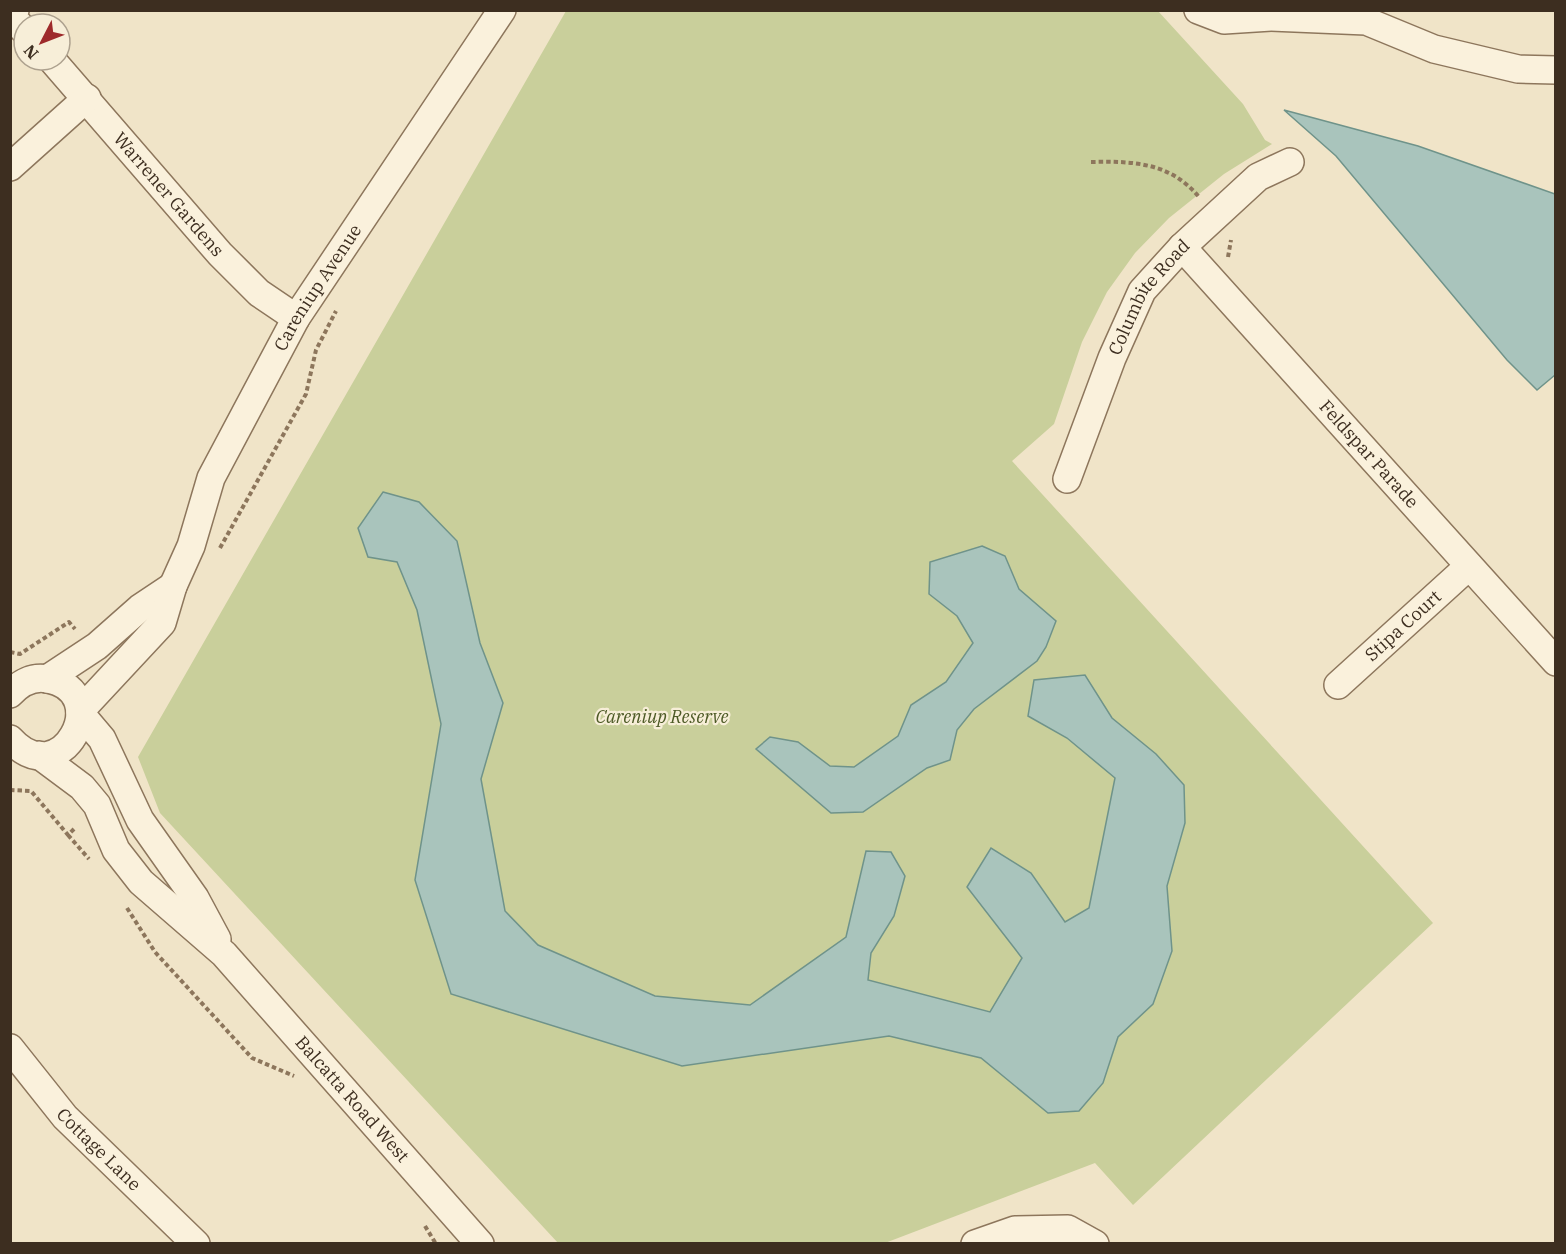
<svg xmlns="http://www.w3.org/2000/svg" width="1566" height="1254" font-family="'IBM Plex Serif',serif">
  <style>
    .green { fill: #c9cf9b }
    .water { fill: #a9c4bc; stroke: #6f938a; stroke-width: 1.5 }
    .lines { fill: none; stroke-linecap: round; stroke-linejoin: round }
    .minor-casing { stroke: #8d765c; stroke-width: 30 }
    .path { stroke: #8d765c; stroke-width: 4; stroke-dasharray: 4.5 3; stroke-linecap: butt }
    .minor { stroke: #faf1dc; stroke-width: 27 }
    .labels { text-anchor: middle; stroke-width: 4.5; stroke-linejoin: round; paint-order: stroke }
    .street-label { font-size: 18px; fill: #3d2e20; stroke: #f7eed8 }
    .park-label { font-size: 18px; font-style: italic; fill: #4d5a26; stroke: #f7eed8 }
  </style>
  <rect width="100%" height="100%" fill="#f0e4c8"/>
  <path class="green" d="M566,11H1158L1243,104L1265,140L1272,144L1224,174L1169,218L1135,253L1107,292L1082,342L1054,424L1012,461L1433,923L1133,1205L1095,1163L885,1243H558L160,813L138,757Z"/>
  <path class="water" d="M1284,110L1418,146L1555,194V375L1537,390L1507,360L1336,156Z
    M383,492L419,502L457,541L480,643L503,703L481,779L505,911L538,945L655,996L750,1005L846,937L866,851L891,852L905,876L894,916L871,953L868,980L990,1012L1022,958L967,887L991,848L1031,873L1065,922L1089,908L1115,778L1067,738L1028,716L1034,680L1085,675L1112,718L1156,754L1184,785L1185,823L1167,886L1172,951L1153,1004L1118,1037L1103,1083L1079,1111L1048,1113L981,1058L889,1036L682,1066L451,994L415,880L441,724L417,610L397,562L368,557L358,528Z
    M982,546L1005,556L1019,589L1056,621L1046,647L1037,661L974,709L957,730L950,760L927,768L863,812L831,813L756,749L770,737L798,742L830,766L854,767L898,736L911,705L946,682L973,643L957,616L929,594L930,562Z"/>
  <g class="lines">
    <g class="minor-casing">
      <g id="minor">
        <path d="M15,10L10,15L24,30"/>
        <path d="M1198,10L1224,20L1271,17L1366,21L1434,49L1518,69L1556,70"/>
        <path id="s1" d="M52,60L220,254L259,293L296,318"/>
        <path d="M10,167L87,98"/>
        <path id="s2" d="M1182,247L1556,662"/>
        <path id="s3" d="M1067,479L1112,358L1142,291L1182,247L1258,177L1290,162"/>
        <path d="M47,679L97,646L140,608L173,586"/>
        <path id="s4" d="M1338,685L1469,566"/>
        <path d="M10,694C20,683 33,676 48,679C116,692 61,796 10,739"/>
        <path id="s5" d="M80,711L162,623L173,586L191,546L211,478L296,318L502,10"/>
        <path d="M80,713L102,739L140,820L195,898L217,939"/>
        <path id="s6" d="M39,755L82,787L97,805L116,850L141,882L224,954L480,1244"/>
        <path id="s7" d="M10,1048L65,1117L196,1244"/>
        <path d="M975,1244L1015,1230L1068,1229L1095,1244"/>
      </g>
    </g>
    <path class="path" d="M1091,162C1132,161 1170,162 1199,197
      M1228,257L1231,240
      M220,548L306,394L316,350L336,311
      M10,652L20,654L69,622L75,629
      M10,790L31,791L68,835L76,827
      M68,835L89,859
      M127,908L155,952L252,1058L294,1076
      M425,1226L436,1244"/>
    <use href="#minor" class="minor"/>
  </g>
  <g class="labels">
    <g class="street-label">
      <text dy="6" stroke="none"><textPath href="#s1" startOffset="178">Warrener Gardens</textPath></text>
      <text dy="6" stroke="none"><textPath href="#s5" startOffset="492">Careniup Avenue</textPath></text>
      <text dy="6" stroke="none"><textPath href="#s3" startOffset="201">Columbite Road</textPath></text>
      <text dy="6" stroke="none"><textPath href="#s2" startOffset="279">Feldspar Parade</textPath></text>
      <text dy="6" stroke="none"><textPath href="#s4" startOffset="88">Stipa Court</textPath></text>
      <text dy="6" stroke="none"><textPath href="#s6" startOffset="470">Balcatta Road West</textPath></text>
      <text dy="6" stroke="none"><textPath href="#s7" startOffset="135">Cottage Lane</textPath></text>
    </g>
    <g class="park-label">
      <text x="662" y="723">Careniup Reserve</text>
    </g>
  </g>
  <rect width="1566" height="1254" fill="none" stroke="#3d2e20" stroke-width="24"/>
  <g transform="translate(42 42) rotate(228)"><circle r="28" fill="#f7eed8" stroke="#ada18e" stroke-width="1.5"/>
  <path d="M0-4.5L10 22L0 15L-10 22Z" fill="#9e2a2b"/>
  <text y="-9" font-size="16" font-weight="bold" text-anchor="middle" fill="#3d2e20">N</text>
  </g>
</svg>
